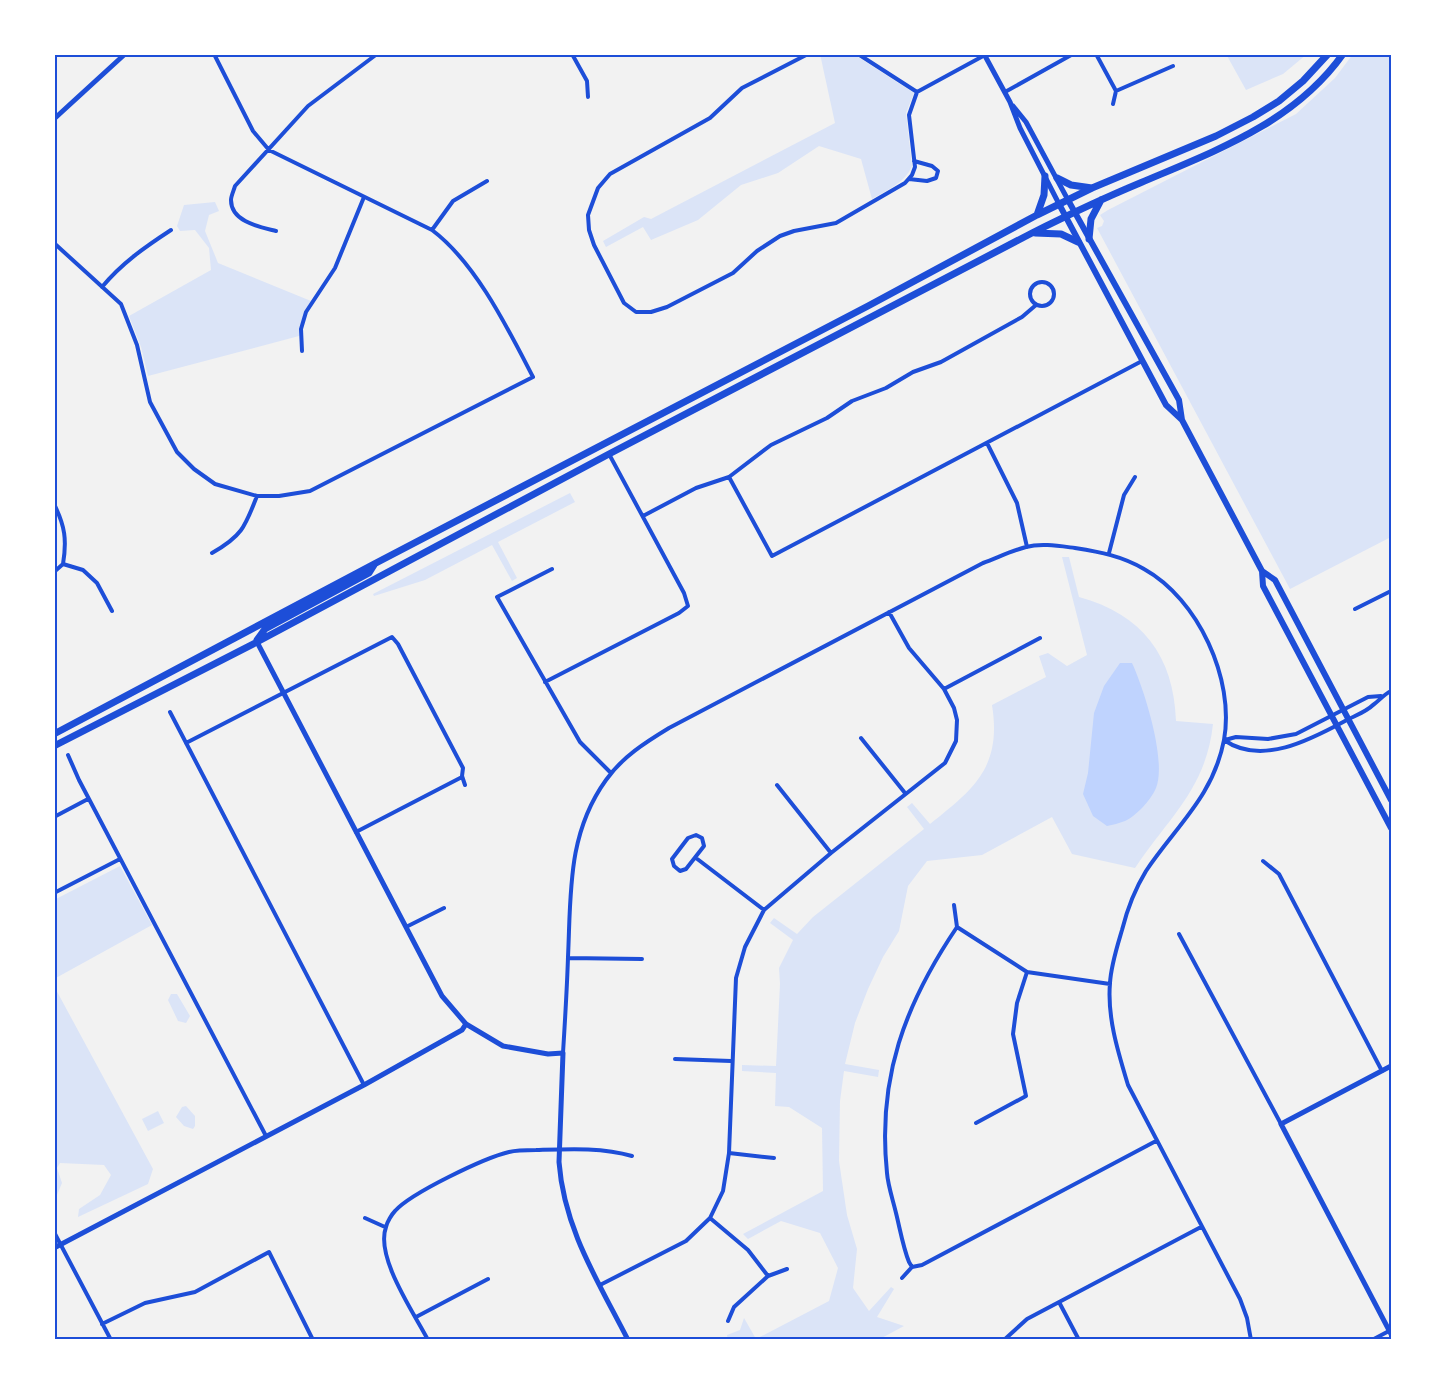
<svg xmlns="http://www.w3.org/2000/svg" width="1445" height="1394" font-family="'Exo 2',sans-serif">
  <style>
    .green { fill: #dbe4f7 }
    .water { fill: #bfd3fe }
    .lines { fill: none; stroke-linecap: round; stroke-linejoin: round }
    .minor { stroke: #1d4ed8; stroke-width: 4 }
    .tertiary { stroke: #1d4ed8; stroke-width: 5 }
    .secondary { stroke: #1d4ed8; stroke-width: 6 }
    .trunk { stroke: #1d4ed8; stroke-width: 7 }
    .neatline { fill: none; stroke: #1d4ed8; stroke-width: 2 }
  </style>
  <rect width="100%" height="100%" fill="#f2f2f2"/>
  <path class="green" d="M820,54H838L858,57L914,93L906,113L912,166C905,183 887,190 872,199L861,159L819,146L778,173L741,185L698,220L651,240L643,227L606,247L603,241L644,217L651,219L835,123Z
    M1226,54H1307L1283,74L1246,90Z
    M1353,54H1391V537L1290,589L1097,228L1102,226L1104,221L1100,215L1108,210L1296,114L1335,78Z
    M215,202L219,211L209,215L205,231L218,263L311,301L305,310L299,336L148,376L141,347L129,316L211,270L209,248L195,230L180,231L177,226L184,205Z
    M570,493L575,502L498,542L517,578L512,581L492,545L425,580L374,596L373,594Z
    M1062,557H1069L1079,597C1142,614 1174,656 1176,721L1213,724C1206,789 1169,817 1135,868L1072,854L1052,817L982,855L927,861L908,886L899,931L883,957L868,989L855,1023L845,1064L879,1070L878,1077L844,1071L840,1101L839,1161L847,1215L857,1249L853,1288L869,1311L891,1287L894,1289L877,1317L904,1326L878,1340H728L727,1335L740,1330L744,1318L756,1339L829,1301L838,1268L820,1233L781,1221L748,1239L743,1234L823,1191L822,1128L789,1107L775,1106L776,1073L742,1071V1065L776,1066L780,984L779,968L793,940L770,923L774,918L797,934L813,917L924,829L907,807L912,803L930,824C974,789 1002,767 992,705L1046,677L1039,656L1048,653L1067,666L1087,655Z
    M120,866L152,925L54,979V900Z
    M54,986L153,1169L148,1184L78,1217L79,1209L100,1195L111,1175L104,1165L60,1163L57,1168L62,1183L54,1202Z
    M171,994H177L190,1016L186,1023L178,1021L168,1000Z
    M186,1106L195,1116V1126L193,1129L184,1126L176,1117L182,1107Z
    M158,1111L164,1123L148,1131L142,1119Z"/>
  <path class="water" d="M1120,663H1132C1144,689 1167,761 1156,788C1151,800 1136,816 1125,821C1119,823 1113,825 1107,826L1093,816L1083,794L1088,773L1094,713L1104,686Z"/>
  <g class="lines">
    <path class="minor" d="M572,54L587,81L588,97
      M808,54L742,88L710,118L610,174L598,188L588,215L589,230L594,245L624,303L636,312H651L667,307L733,273L757,251L780,236L794,231L836,223L905,183L912,175L915,167L909,115L917,92L985,55
      M858,54L917,92
      M1096,54L1116,91L1173,66
      M1005,92L1073,54
      M1113,104L1116,91
      M909,179L927,181L936,178L938,171L932,166L914,161
      M432,230L453,201L487,181
      M276,231C260,227 231,222 231,200C231,196 234,190 235,186L308,106L377,54
      M54,243L121,304L137,345L150,402L177,452L194,469L215,484L257,496H279L310,491L533,377C508,329 476,263 432,230L269,150L253,131L214,54
      M1030 294a12 12 0 1 1 24 0a12 12 0 1 1-24 0Z
      M102,287C122,263 145,247 171,230
      M302,351L301,329L306,312L335,268L364,197
      M987,443L1017,503L1027,547
      M729,477L772,556L1142,361
      M54,504C65,526 67,540 63,564L83,570L97,583L112,611
      M643,516L696,488L729,477L771,445L827,418L852,401L886,388L913,372L941,362L1022,317L1036,305
      M212,553C242,536 245,527 257,496
      M1109,553L1124,495L1135,477
      M552,569L497,597L580,742L611,773
      M54,572L63,564
      M1355,609L1391,591
      M545,682L679,613L688,606L684,593L609,454
      M944,689L1040,638
      M170,712L364,1085
      M861,738L905,793
      M1224,740C1261,766 1310,740 1345,721C1354,716 1366,712 1373,705C1380,700 1383,695 1391,691
      M1225,740L1236,737L1268,739L1296,734L1368,697L1381,696
      M186,743L392,637L398,644L463,768L462,776L465,785
      M68,755L79,780L266,1136
      M777,785L831,853
      M54,817L88,799
      M356,832L462,777
      M696,835L702,838L704,846L686,869L680,871L674,866L672,859L688,838Z
      M696,858L764,910
      M1263,861L1279,874L1382,1071
      M54,893L120,859
      M954,905L957,927
      M406,927L444,908
      M1179,934L1281,1124
      M568,958L642,959
      M1110,984L1027,972L957,927C905,1004 877,1078 887,1173C888,1186 893,1200 896,1213C900,1229 903,1247 909,1262L912,1267L922,1265L1156,1141
      M563,1053C565,1021 567,989 568,957C571,894 567,834 606,780C622,757 646,742 669,728L983,563C997,558 1011,551 1026,547C1041,543 1059,546 1075,548C1100,552 1122,556 1144,569C1198,599 1235,679 1224,740C1213,797 1176,826 1146,871C1135,889 1127,910 1122,930C1117,947 1111,965 1110,983C1107,1017 1118,1052 1128,1085L1240,1299L1247,1318L1251,1340
      M675,1059L731,1061
      M976,1123L1026,1096L1013,1034L1017,1003L1027,972
      M729,1153L774,1158
      M365,1218L385,1227
      M710,1218L748,1250L768,1276
      M54,1232L111,1340
      M902,1278L912,1267
      M600,1285L686,1241L710,1218L723,1191L729,1153L736,978L745,947L764,910L831,853L945,763L956,741L957,720L954,708L944,689L909,648L889,612
      M1059,1302L1079,1340
      M416,1317L488,1279
      M728,1321L734,1307L768,1276L787,1269
      M102,1324L145,1303L195,1292L269,1252L313,1340
      M428,1340C414,1313 375,1257 386,1227C387,1222 392,1214 395,1211C411,1193 484,1158 509,1152C517,1150 527,1150 536,1150C567,1149 602,1147 632,1156
      M1004,1340L1027,1319L1201,1227
      M1372,1340L1389,1331"/>
    <path class="tertiary" d="M984,54L1010,102L1020,128L1059,204
      M1013,106L1026,122L1068,200
      M54,119L125,54
      M257,642L442,996L466,1024L503,1046L548,1054L563,1053L559,1162C564,1229 598,1281 628,1340
      M1391,1066L1281,1124L1391,1334
      M54,1248L364,1085L462,1030L466,1024"/>
    <path class="secondary" d="M1068,200L1179,400L1182,420L1262,571L1263,586L1391,828
      M1059,204L1166,405L1182,420
      M1262,571L1275,580L1391,800"/>
    <path class="trunk" d="M1057,178L1071,185L1092,188
      M1037,215L1044,195L1045,176
      M1035,233L1061,234L1078,242
      M1089,239L1091,219L1101,200
      M257,640L265,629L369,573L374,565
      M54,734L376,563L868,306L1037,215L1092,188L1216,136L1253,117L1279,101L1303,81L1328,54
      M54,746L257,642L609,454L1032,233C1068,215 1104,198 1140,183C1215,151 1294,123 1343,54"/>
  </g>
  <rect width="1445" height="1394" fill="none" stroke="#ffffff" stroke-width="111"/>
  <rect x="56" y="56" width="1334" height="1282" class="neatline"/>
</svg>
